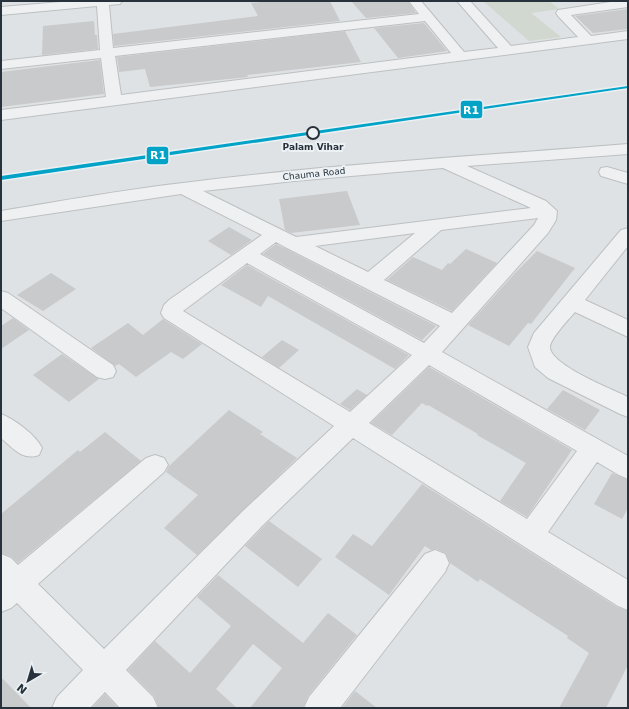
<svg xmlns="http://www.w3.org/2000/svg" width="629" height="709" font-family="'DejaVu Sans',sans-serif">
  <style>
    .green { fill: #d1d8cf }
    .building { fill: #c8cacc }
    .lines { fill: none; stroke-linecap: round; stroke-linejoin: round }
    .minor-casing { stroke: #bdc0c2; stroke-width: 2 }
    .minor { fill: #eef0f1; fill-rule: evenodd }
    .rail-1-casing { stroke: #ecf1f4; stroke-width: 3 }
    .rail-1 { fill: #02a3c7; fill-rule: evenodd }
    .stop-dot { fill: #ecf1f4; stroke: #27323c; stroke-width: 2 }
    .labels { text-anchor: middle; stroke-width: 4; stroke-linejoin: round; paint-order: stroke }
    .far-stop-label { font-size: 9px; font-weight: bold; fill: #27323c; stroke: #ecf1f4 }
    .far-street-label { font-size: 9px; fill: #27323c; stroke: #ecf1f4 }
    .line-badge { stroke: #ecf1f4; stroke-width: 1.5 }
    .badge-label { font-size: 11px; text-anchor: middle; font-weight: bold; fill: #fff }
  </style>
  <rect width="100%" height="100%" fill="#dfe2e4"/>
  <path class="green" d="M483,1H549L559,9L531,13L561,37L529,41Z"/>
  <path class="building" d="M270,1H330L340,21L114,46L113,34L258,16L251,3Z
    M351,1H408L416,13L366,18Z
    M628,9V29L593,33L575,16Z
    M94,21L95,35H97L98,49L42,55L43,26Z
    M424,23L447,51L398,58L374,28Z
    M345,31L361,62L247,75L248,77L150,87L145,69L119,72L117,57Z
    M100,60L104,94L1,107V72Z
    M347,191L360,225L291,233L285,230L279,199Z
    M229,227L252,240L231,255L208,241Z
    M276,244L284,248L436,326L422,340L263,254Z
    M466,249L497,263L452,311L387,280L413,257L442,270L448,263L450,264Z
    M537,251L575,268L531,324L528,323L509,346L468,325L516,272Z
    M247,265L409,355L395,369L268,296L261,307L221,285Z
    M51,273L76,289L43,311L17,295Z
    M13,318L29,330L1,349V326Z
    M163,319L202,344L183,359L171,352L136,377L119,364L115,366L91,348L128,323L143,335Z
    M282,340L299,350L279,368L262,357Z
    M62,354L99,379L69,402L33,375Z
    M429,367L572,450L527,517L500,501L526,463L477,435L478,434L428,405L427,406L422,403L392,435L371,423Z
    M357,389L367,395L350,410L340,404Z
    M563,390L600,410L585,430L547,409Z
    M229,410L263,432L260,434L297,458L197,555L164,528L198,495L166,472L169,466Z
    M105,432L141,461L18,563L12,557L2,553L1,552V514L78,450L80,452Z
    M612,473L628,480V508L622,519L594,504Z
    M422,484L617,607L628,611V665L606,708H559L589,653L567,638L568,636L480,579L478,582L450,563L446,553L436,549L431,550L425,546L389,595L335,557L353,534L372,546Z
    M269,521L322,559L298,587L245,546Z
    M218,575L303,643L328,613L357,635L308,696L303,708H250L282,668L253,644L216,689L237,708H159L154,696L128,670L155,641L190,673L231,626L197,597Z
    M1,677L31,708H1Z
    M355,691L377,708H342Z
    M105,694L118,708H92Z"/>
  <g class="lines">
    <g class="minor-casing">
      <path id="minor" d="M73,1H122L120,4L109,5L113,48L419,14L409,1H421L464,52L498,48L457,1H470L511,46L578,37L558,16L556,13L558,10L617,1H628V7L571,15L591,36L628,31V39L1,120V110L106,97L101,58L1,69V61L100,50L97,6L1,15V7ZM425,21L451,53L121,95L115,56Z
        M628,144V154L467,166L546,201L557,211L556,220L548,233L442,352L628,456V479L619,475L597,462L548,532L628,580V610L618,606L353,438L262,526L126,670L153,697L158,708H120L105,692L90,708H52L57,697L83,670L17,603L11,608L1,612V554L11,558L18,565L146,458L155,455L164,458L168,465L164,472L38,584L104,649L244,510L334,426L164,318L161,313L164,305L169,300L262,235L181,194L1,221V211C61,201 122,190 183,183C331,164 480,156 628,144ZM443,168L531,208L296,237L203,191L294,181ZM538,218L534,225L452,313L384,280L441,230ZM415,233L368,272L315,246ZM276,242L285,247L440,326L424,343L260,254ZM247,263L412,355L350,412L183,311ZM429,365L577,451L527,519L369,423Z
        M607,167L628,173V184L601,176L599,172L601,168Z
        M628,228V246L585,300L628,320V337L575,312C569,319 550,339 550,347C550,365 612,389 628,397V417L620,414L548,378L535,367L528,347L534,333L621,230Z
        M1,291L8,293L113,365L116,371L113,377L105,379L97,377L1,308Z
        M1,414C14,419 36,435 42,448L39,455C22,461 13,448 1,438Z
        M435,550L445,554L449,563L445,572L340,708H304L309,697L425,554Z"/>
    </g>
    <use href="#minor" class="minor"/>
    <g class="rail-1-casing">
      <path id="rail-1" d="M628,86V88L1,180V176Z"/>
    </g>
    <use href="#rail-1" class="rail-1"/>
  </g>
  <circle class="stop-dot" cx="313" cy="133" r="6"/>
  <g class="labels">
    <g class="far-stop-label">
      <text x="313" y="150">Palam Vihar</text>
    </g>
    <g class="far-street-label">
      <text transform="translate(314 174) rotate(-6)" y="3">Chauma Road</text>
    </g>
  </g>
  <g class="line-badge">
    <rect x="460" y="100" width="23" height="19" rx="4" fill="#02a3c7"/>
    <rect x="146" y="146" width="23" height="19" rx="4" fill="#02a3c7"/>
  </g>
  <g class="badge-label">
    <text x="471" y="114">R1</text>
    <text x="158" y="159">R1</text>
  </g>
  <rect width="629" height="709" fill="none" stroke="#27323c" stroke-width="4"/>
  <g transform="translate(28 681) rotate(218)" stroke="#ecf1f4" stroke-width="3" paint-order="stroke">
  <path d="M0-3L7 15L0 10L-7 15Z" fill="#27323c"/>
  <text y="-6" font-size="11" font-weight="bold" text-anchor="middle" fill="#27323c">N</text>
  </g>
</svg>
